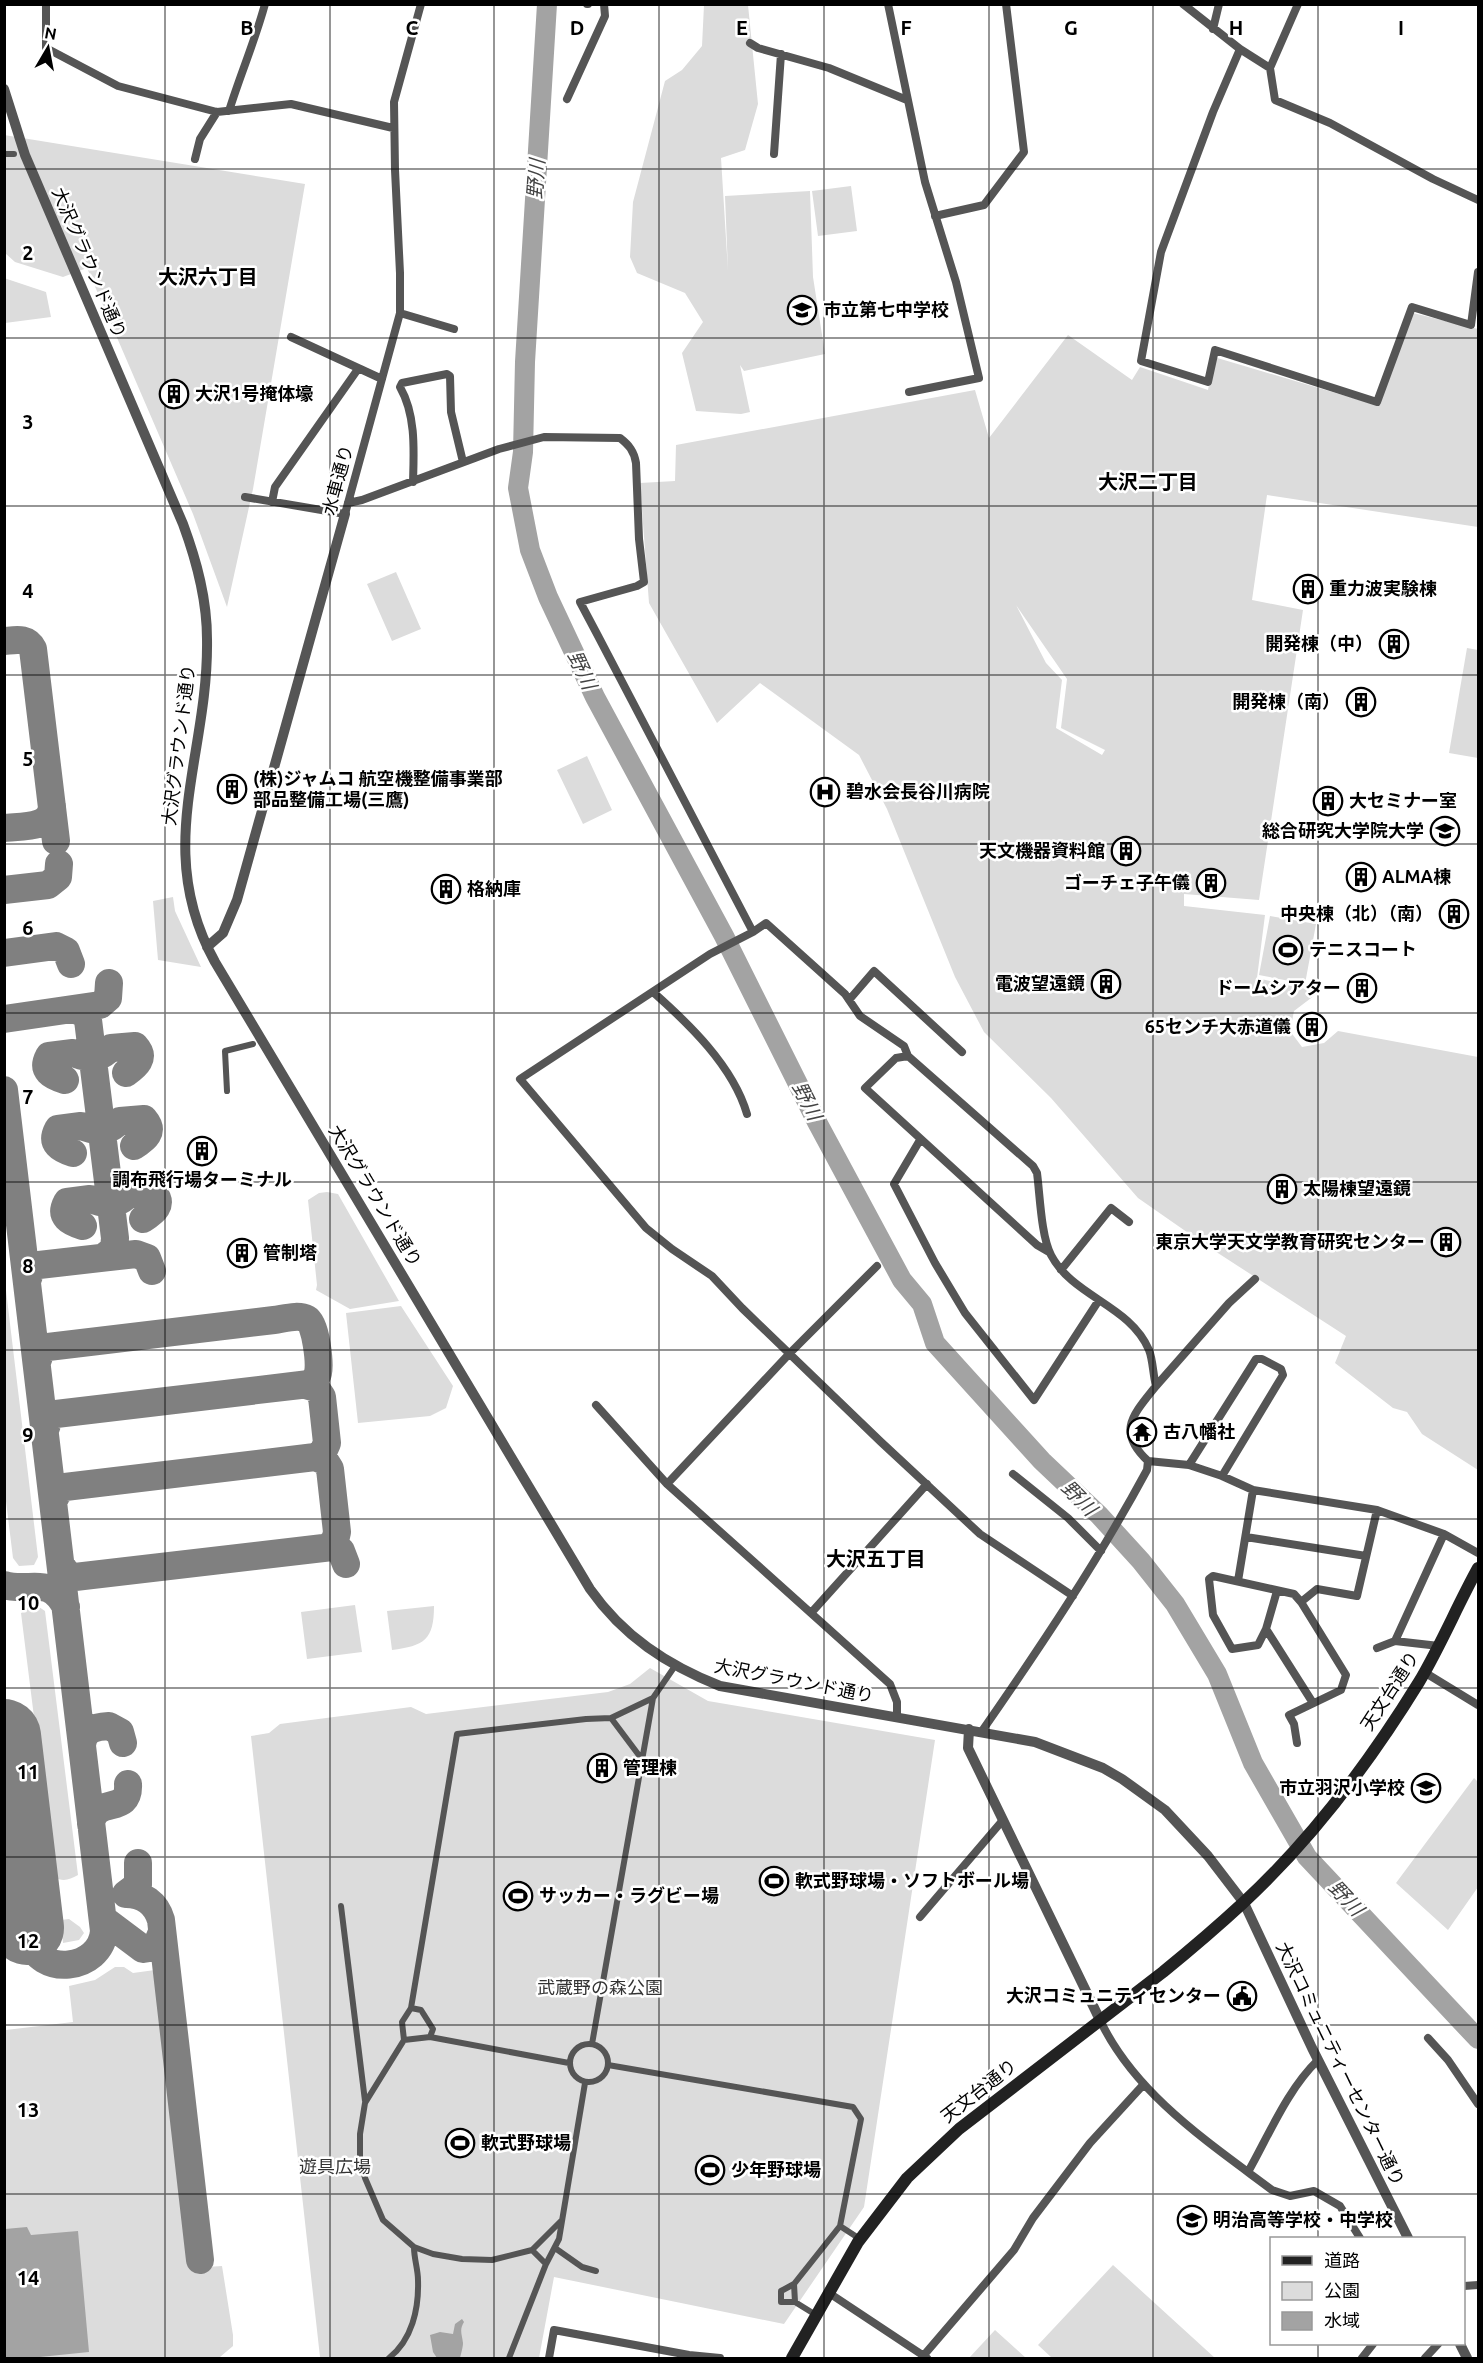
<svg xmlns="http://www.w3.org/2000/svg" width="1483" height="2363" font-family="Ubuntu,'Noto Sans JP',sans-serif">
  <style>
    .green { fill: #dcdcdc; fill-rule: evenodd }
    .water { fill: #a3a3a3 }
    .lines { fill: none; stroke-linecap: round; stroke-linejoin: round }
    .river { stroke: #a3a3a3; stroke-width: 20 }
    .taxiway { stroke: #808080; stroke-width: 28 }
    .runway { stroke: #808080; stroke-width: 74 }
    .pedestrian { stroke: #555; stroke-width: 6 }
    .minor { stroke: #555; stroke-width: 8 }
    .tertiary { stroke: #555; stroke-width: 10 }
    .secondary { stroke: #222; stroke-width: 12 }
    .grid { fill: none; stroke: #000; stroke-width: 1.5; stroke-opacity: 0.55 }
    .labels { text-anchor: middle; stroke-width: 5; stroke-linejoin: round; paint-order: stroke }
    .street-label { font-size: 18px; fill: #000; stroke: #fff }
    .poi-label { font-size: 18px; font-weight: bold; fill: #000; stroke: #fff; text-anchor: start }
    .park-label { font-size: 18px; fill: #333; stroke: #fff }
    .water-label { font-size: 20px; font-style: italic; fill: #444; stroke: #fff }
    .neighbourhood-label { font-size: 20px; font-weight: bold; fill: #000; stroke: #fff }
    .grid-label { font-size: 20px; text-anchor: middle; font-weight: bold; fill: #000; stroke: #fff; stroke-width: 5; stroke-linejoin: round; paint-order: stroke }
  </style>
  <rect width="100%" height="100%" fill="#fff"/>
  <path class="green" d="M704,5H748L758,104L745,150L721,158L728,271L725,196L810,191L813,277L825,354L744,371L740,365L750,412L741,414L696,411L682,353L703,322L685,293L637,273L630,257L633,202L665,81L682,70L702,46Z
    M4,135L305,184L253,489L227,607L193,514L87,268L63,277L15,262L5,253Z
    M851,186L857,231L818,236L812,191Z
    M4,278L46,292L51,317L5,323Z
    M1413,313L1478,329V527L1267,495L1252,600L1303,610L1259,900L1184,894V906L1265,915L1257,978L1319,992L1294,1011L1290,1031L1302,1047L1324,1043L1338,1031L1478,1057V1470L1422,1434L1407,1412L1393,1408L1335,1363L1346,1336L1204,1244L1138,1198L1051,1098L984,1032L955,977L887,809L859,755L760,683L717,723L649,603L640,483L675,481L676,445L975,390L989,438L1068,335L1132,380L1140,367L1208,390L1214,357L1376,405ZM1016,605L1067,679L1061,728L1105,750L1102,755L1056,728L1062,680L1046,663Z
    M396,572L421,629L392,641L367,584Z
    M1467,648L1478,650V758L1449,753Z
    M587,756L612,810L583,824L557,770Z
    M173,897L175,911L201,967L158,960L153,901Z
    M1270,916L1316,924L1305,984L1259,975Z
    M327,1192L338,1194L399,1301L350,1309L316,1290L317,1285L308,1200L319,1193Z
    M5,1282L38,1557L34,1565L19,1566L13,1558L4,1485Z
    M401,1306L453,1386L446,1408L430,1416L358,1423L346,1313Z
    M36,1605L45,1611L78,1875C69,1880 63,1882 54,1877L21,1613L29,1606Z
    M355,1605L362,1652L307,1659L301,1612Z
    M434,1606C434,1640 424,1646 392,1650L387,1611Z
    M650,1668L708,1701L935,1740L864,2207L784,2324L554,2277L539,2358H311L320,2357L251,1736L269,1733L280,1724L411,1707L426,1714L608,1692L630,1684Z
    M1474,1778L1478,1782V1887L1448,1930L1396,1883Z
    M69,1919L80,1927L84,1933L79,1940L63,1943L61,1920Z
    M115,1967H124L133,1973L155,1970L191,2268L222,2266L233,2335V2346L220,2357L205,2358H5L4,2020L6,2030L73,2022L69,1986L95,1980Z
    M1113,2265L1215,2358H1052L1038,2345Z
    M995,2330L1026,2358H969Z"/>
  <path class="water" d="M27,2227L31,2235L78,2231L89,2352L30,2358H5V2229Z
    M462,2319L464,2322C459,2330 462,2334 463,2343C463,2347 461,2354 460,2358H437L433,2352L430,2335L440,2332L453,2334L455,2324Z"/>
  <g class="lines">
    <path class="river" d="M547,4L525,362L523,452L518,488L530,550L548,597L595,697L724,936L817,1122L902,1280L922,1304L935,1343L1042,1461L1099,1515L1141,1561L1175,1604L1217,1674L1253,1763L1307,1857L1478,2039"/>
    <path class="taxiway" d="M4,641C16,640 27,637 33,649L56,841
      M4,828C22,826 51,829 52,806
      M4,890L48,885L58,877L59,864
      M4,953L56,946L66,951L71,964
      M75,1009L84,1014L88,1020L115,1238L114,1249L104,1257
      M4,1019L100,1005L108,998L109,983
      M65,1080C52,1076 41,1071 49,1056L73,1053L82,1056L92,1051L103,1054L111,1048L135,1046C146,1058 136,1066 126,1073
      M4,1090L104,1931C101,1971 38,1978 29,1938
      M73,1153C61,1149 50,1144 58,1129L81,1126L91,1129L101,1124L112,1127L120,1121L144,1119C155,1132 145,1139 134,1146
      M83,1226C70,1222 59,1217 67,1202L90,1199L100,1202L110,1197L121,1200L129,1194L153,1192C164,1205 154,1212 143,1219
      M27,1281L31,1270L39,1265L136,1254L147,1258L152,1271
      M37,1362L41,1351L48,1347L274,1320C283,1319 298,1314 307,1319C316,1324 320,1363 318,1373C317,1378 313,1381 309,1384L56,1414L49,1419L45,1430
      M306,1385L316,1388L322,1397L327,1443L323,1452L315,1457
      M53,1502L58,1492L65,1487L315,1457L325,1461L330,1469L337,1532L335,1541L328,1547
      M61,1565L67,1574L75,1577L332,1547L341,1551L346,1564
      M4,1585C31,1593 48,1574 66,1607
      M82,1745C84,1729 94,1727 109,1726L120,1732L123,1743
      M91,1824C95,1794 130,1817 128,1784
      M126,1894C143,1894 156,1903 161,1920L200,2260
      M126,1894L138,1885V1863
      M103,1919L143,1949L156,1947L162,1932"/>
    <path class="runway" d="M4,1736L27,1928"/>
    <path class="pedestrian" d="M4,154H14
      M227,1091L225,1051L253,1044
      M611,1718L653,1698
      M341,1906L365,2101
      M411,2008L457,1734L586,1719L611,1718L641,1758
      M404,2040L402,2022L411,2008L421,2010L433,2029L430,2037
      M570 2063a19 19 0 1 1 38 0a19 19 0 1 1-38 0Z
      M592,2044L653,1698L675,1666
      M608,2065L853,2107L861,2119L840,2226L794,2284L781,2291V2302H795L816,2315
      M840,2226L860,2239
      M414,2247L433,2254L462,2259L492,2260L532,2250L561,2221
      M555,2248L582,2267L596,2271
      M532,2250L546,2264
      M794,2284L795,2302
      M389,2358C412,2340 419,2309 418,2280C418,2269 414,2259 414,2247L383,2220L365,2178L360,2158V2134L365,2103L404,2040L430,2037L569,2063
      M509,2358L546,2264L559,2239L585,2083"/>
    <path class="minor" d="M46,4V48L118,86L217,112L291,104L393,128
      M587,4H588
      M888,4L925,182L956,282L979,378L909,392
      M1183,4L1240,49L1270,68
      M1298,4L1270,68L1275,100L1330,123L1433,179L1478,200
      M1213,29L1219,4
      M750,43L758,48L829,68L907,100
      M1240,49L1213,112L1161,252L1141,361L1208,382L1215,350L1377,402L1412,307L1471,325L1478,272
      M567,99L605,16L604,4
      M229,111C240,75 255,41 265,4
      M774,154L781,54
      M195,159L200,139L217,112
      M935,216L984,205L1024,152L1006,4
      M400,313L454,329
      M291,337L382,379
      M413,482C414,450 416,415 400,387L402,383L447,374L450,376L451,412L463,462
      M245,497L345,514L400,313V273L395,170L394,102L421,4
      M272,502L275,487L358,369
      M348,503L362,500L499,449L544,437L620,438C629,445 634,451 636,463L639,539L644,582L637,586L580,602L597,634L753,932L766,923L845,994L860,1016L904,1046L908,1056L1033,1166L1037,1173C1040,1195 1041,1236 1051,1255C1073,1297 1130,1305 1149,1350C1153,1360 1153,1375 1156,1386C1133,1415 1116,1431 1148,1461L1189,1465L1222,1476L1253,1490L1377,1510L1444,1534L1478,1553
      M753,932L710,954L520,1079L646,1228L672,1249L712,1276L742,1308L881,1442L980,1534L1073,1596
      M653,992C689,1024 733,1066 747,1114
      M849,1000L874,971L962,1052
      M908,1056L896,1058L865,1088L1037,1245L1049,1252
      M920,1140L894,1184L935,1263L965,1313L1034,1400L1099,1300
      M1061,1270L1111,1208L1129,1222
      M1156,1386L1229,1303L1255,1279
      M596,1405L667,1484L890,1684L897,1702V1717
      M1189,1465L1256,1359H1262L1281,1369L1283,1375L1222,1476
      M1013,1474L1068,1518L1101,1551
      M667,1484L790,1353L877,1266
      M1246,1537L1366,1556
      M1238,1581L1253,1490
      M1277,1591L1266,1629L1313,1703
      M1301,1602L1317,1589L1357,1596L1377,1510
      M811,1613L927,1484
      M1266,1629L1258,1645L1232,1649L1213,1615L1209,1579L1213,1576L1294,1594L1301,1602L1346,1675L1341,1690L1289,1715L1294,1724L1297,1743
      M1395,1641L1444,1534
      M1377,1648L1395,1641L1439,1646
      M1424,1672L1478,1705
      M982,1731C1041,1646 1098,1561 1147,1470L1148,1461
      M920,1917L1003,1820
      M1100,2020C1135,2094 1208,2142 1272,2190L1290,2196L1314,2191L1340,2206L1360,2238
      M1428,2038L1448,2060L1478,2104
      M1248,2172C1269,2135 1287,2090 1318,2060
      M1464,2286L1478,2285
      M829,2293L927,2358
      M924,2355L1014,2250L1033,2218L1090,2143L1144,2084
      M549,2358L554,2330L689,2355L720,2358
      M1362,2358L1373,2344
      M1425,2358L1438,2344"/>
    <path class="tertiary" d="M4,89L25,155L183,524C197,562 207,599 207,639C209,756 152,848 215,962L590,1589C623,1636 667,1665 720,1686L1035,1742L1103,1768L1122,1779L1165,1810L1208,1856L1244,1903L1312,2048L1408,2238
      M207,947L223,933L237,900L345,514
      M969,1729L968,1748L1100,2020
      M1460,2344L1467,2358"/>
    <path class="secondary" d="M792,2358L858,2242L907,2178L959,2129L1163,1972C1190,1950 1217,1927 1243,1903C1310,1841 1371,1760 1419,1682C1441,1645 1457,1606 1478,1568"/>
  </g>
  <path class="grid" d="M165,4V2358M330,4V2358M494,4V2358M659,4V2358M824,4V2358M989,4V2358M1153,4V2358M1318,4V2238M4,169H1478M4,338H1478M4,506H1478M4,675H1478M4,844H1478M4,1013H1478M4,1182H1478M4,1350H1478M4,1519H1478M4,1688H1478M4,1857H1478M4,2025H1478M4,2194H1478M1318,2344V2358"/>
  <defs>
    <g id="school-ring" transform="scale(1.5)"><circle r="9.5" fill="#fff" stroke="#000" stroke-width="1.5"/><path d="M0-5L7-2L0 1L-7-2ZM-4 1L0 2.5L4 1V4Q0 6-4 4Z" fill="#000"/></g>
    <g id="building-ring" transform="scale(1.5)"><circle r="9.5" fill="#fff" stroke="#000" stroke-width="1.5"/><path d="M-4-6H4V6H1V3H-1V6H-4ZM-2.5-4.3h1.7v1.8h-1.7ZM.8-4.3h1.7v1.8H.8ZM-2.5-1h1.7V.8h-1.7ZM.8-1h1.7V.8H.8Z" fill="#000"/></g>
    <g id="hospital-ring" transform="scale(1.5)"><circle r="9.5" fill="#fff" stroke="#000" stroke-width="1.5"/><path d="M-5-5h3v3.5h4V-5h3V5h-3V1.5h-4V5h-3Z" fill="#000"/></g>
    <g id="university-ring" transform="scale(1.5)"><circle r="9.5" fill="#fff" stroke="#000" stroke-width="1.5"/><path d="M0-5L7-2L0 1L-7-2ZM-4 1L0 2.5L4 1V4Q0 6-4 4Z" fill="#000"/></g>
    <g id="stadium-ring" transform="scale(1.5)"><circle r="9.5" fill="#fff" stroke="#000" stroke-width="1.5"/><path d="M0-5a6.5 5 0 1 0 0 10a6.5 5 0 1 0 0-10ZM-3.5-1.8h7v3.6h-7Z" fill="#000"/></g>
    <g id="temple-ring" transform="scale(1.5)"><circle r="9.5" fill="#fff" stroke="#000" stroke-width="1.5"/><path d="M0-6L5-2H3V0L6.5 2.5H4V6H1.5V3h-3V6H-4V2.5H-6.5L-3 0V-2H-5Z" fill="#000"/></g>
    <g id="civic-ring" transform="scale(1.5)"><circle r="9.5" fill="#fff" stroke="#000" stroke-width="1.5"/><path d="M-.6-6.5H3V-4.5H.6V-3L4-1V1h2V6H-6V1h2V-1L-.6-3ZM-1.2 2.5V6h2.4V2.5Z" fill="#000"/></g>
  </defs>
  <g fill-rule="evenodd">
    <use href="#school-ring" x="802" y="310"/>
    <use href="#building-ring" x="174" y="394"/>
    <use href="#building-ring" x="1308" y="589"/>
    <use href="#building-ring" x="1394" y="644"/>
    <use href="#building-ring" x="1361" y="702"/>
    <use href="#building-ring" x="232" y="789"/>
    <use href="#hospital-ring" x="825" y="792"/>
    <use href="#building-ring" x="1328" y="801"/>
    <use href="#university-ring" x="1445" y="831"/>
    <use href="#building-ring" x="1126" y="851"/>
    <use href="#building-ring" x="1361" y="877"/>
    <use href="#building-ring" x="1211" y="883"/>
    <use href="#building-ring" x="446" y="889"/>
    <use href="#building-ring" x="1454" y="914"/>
    <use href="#stadium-ring" x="1288" y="950"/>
    <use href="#building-ring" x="1106" y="984"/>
    <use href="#building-ring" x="1362" y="988"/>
    <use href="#building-ring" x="1312" y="1027"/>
    <use href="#building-ring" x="202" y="1151"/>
    <use href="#building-ring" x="1282" y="1189"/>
    <use href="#building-ring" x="1446" y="1242"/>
    <use href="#building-ring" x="242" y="1253"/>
    <use href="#temple-ring" x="1142" y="1432"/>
    <use href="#building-ring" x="602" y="1768"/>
    <use href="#school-ring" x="1426" y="1788"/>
    <use href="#stadium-ring" x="774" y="1881"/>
    <use href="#stadium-ring" x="518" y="1896"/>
    <use href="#civic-ring" x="1242" y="1996"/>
    <use href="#stadium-ring" x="460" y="2143"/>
    <use href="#stadium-ring" x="710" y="2170"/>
    <use href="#school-ring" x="1192" y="2220"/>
  </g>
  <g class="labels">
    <g class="street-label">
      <text transform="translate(89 263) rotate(67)" y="6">大沢グラウンド通り</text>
      <text transform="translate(338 480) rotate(-75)" y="6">水車通り</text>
      <text transform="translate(179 745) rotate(-83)" y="6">大沢グラウンド通り</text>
      <text transform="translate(375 1196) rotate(59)" y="6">大沢グラウンド通り</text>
      <text transform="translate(794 1681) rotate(11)" y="6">大沢グラウンド通り</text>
      <text transform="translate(1390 1691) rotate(-57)" y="6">天文台通り</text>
      <text transform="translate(1340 2064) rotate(64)" y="6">大沢コミュニティーセンター通り</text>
      <text transform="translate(979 2091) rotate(-38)" y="6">天文台通り</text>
    </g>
    <g class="poi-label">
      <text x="823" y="316">市立第七中学校</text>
      <text x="195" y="400">大沢1号掩体壕</text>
      <text x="1329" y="595">重力波実験棟</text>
      <text x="1373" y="650" text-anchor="end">開発棟（中）</text>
      <text x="1340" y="708" text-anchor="end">開発棟（南）</text>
      <text x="253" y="785">(株)ジャムコ 航空機整備事業部<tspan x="253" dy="21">部品整備工場(三鷹)</tspan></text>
      <text x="846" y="798">碧水会長谷川病院</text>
      <text x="1349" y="807">大セミナー室</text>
      <text x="1424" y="837" text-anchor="end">総合研究大学院大学</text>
      <text x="1105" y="857" text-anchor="end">天文機器資料館</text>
      <text x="1382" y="883">ALMA棟</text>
      <text x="1190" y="889" text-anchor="end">ゴーチェ子午儀</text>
      <text x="467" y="895">格納庫</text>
      <text x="1433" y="920" text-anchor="end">中央棟（北）（南）</text>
      <text x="1309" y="956">テニスコート</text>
      <text x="1085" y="990" text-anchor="end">電波望遠鏡</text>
      <text x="1341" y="994" text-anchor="end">ドームシアター</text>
      <text x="1291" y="1033" text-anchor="end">65センチ大赤道儀</text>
      <text x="202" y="1186" text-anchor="middle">調布飛行場ターミナル</text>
      <text x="1303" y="1195">太陽棟望遠鏡</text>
      <text x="1425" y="1248" text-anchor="end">東京大学天文学教育研究センター</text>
      <text x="263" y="1259">管制塔</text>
      <text x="1163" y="1438">古八幡社</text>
      <text x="623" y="1774">管理棟</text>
      <text x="1405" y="1794" text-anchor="end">市立羽沢小学校</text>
      <text x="795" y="1887">軟式野球場・ソフトボール場</text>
      <text x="539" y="1902">サッカー・ラグビー場</text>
      <text x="1221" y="2002" text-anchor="end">大沢コミュニティセンター</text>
      <text x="481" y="2149">軟式野球場</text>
      <text x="731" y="2176">少年野球場</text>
      <text x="1213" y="2226">明治高等学校・中学校</text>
    </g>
    <g class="park-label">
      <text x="600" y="1994">武蔵野の森公園</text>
      <text x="335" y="2173">遊具広場</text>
    </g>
    <g class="water-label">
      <text transform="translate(536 179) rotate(-86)" y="7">野川</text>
      <text transform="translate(582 670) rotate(65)" y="7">野川</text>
      <text transform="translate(807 1101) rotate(63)" y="7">野川</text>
      <text transform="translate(1079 1498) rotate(45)" y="7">野川</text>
      <text transform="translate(1346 1898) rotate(47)" y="7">野川</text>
    </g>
    <g class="neighbourhood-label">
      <text x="208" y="284">大沢六丁目</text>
      <text x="1148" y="489">大沢二丁目</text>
      <text x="876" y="1566">大沢五丁目</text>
    </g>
  </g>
  <g class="grid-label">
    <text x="247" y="35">B</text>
    <text x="412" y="35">C</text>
    <text x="577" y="35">D</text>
    <text x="742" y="35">E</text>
    <text x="906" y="35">F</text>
    <text x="1071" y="35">G</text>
    <text x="1236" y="35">H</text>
    <text x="1401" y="35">I</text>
    <text x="28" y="260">2</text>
    <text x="28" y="429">3</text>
    <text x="28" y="598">4</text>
    <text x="28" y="766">5</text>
    <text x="28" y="935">6</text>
    <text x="28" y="1104">7</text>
    <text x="28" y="1273">8</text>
    <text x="28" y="1442">9</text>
    <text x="28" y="1610">10</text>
    <text x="28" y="1779">11</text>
    <text x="28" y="1948">12</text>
    <text x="28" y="2117">13</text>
    <text x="28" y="2285">14</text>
  </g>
  <rect width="1483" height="2363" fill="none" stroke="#000000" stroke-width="12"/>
  <rect x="1270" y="2237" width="195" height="108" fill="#ffffff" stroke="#999999" stroke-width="1.5"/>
  <rect x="1282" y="2256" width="30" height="9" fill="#222222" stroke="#999999" stroke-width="1.5"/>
  <text x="1324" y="2267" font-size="18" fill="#000000">道路</text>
  <rect x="1282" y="2282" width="30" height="18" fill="#dcdcdc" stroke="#999999" stroke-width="1.5"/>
  <text x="1324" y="2297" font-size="18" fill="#000000">公園</text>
  <rect x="1282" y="2312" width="30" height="18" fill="#a3a3a3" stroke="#999999" stroke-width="1.5"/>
  <text x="1324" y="2327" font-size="18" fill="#000000">水域</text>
  <g transform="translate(48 48) rotate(10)" stroke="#ffffff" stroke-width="4.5" paint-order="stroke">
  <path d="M0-4.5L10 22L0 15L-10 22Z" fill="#000000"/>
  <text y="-9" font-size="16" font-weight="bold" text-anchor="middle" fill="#000000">N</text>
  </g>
</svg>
